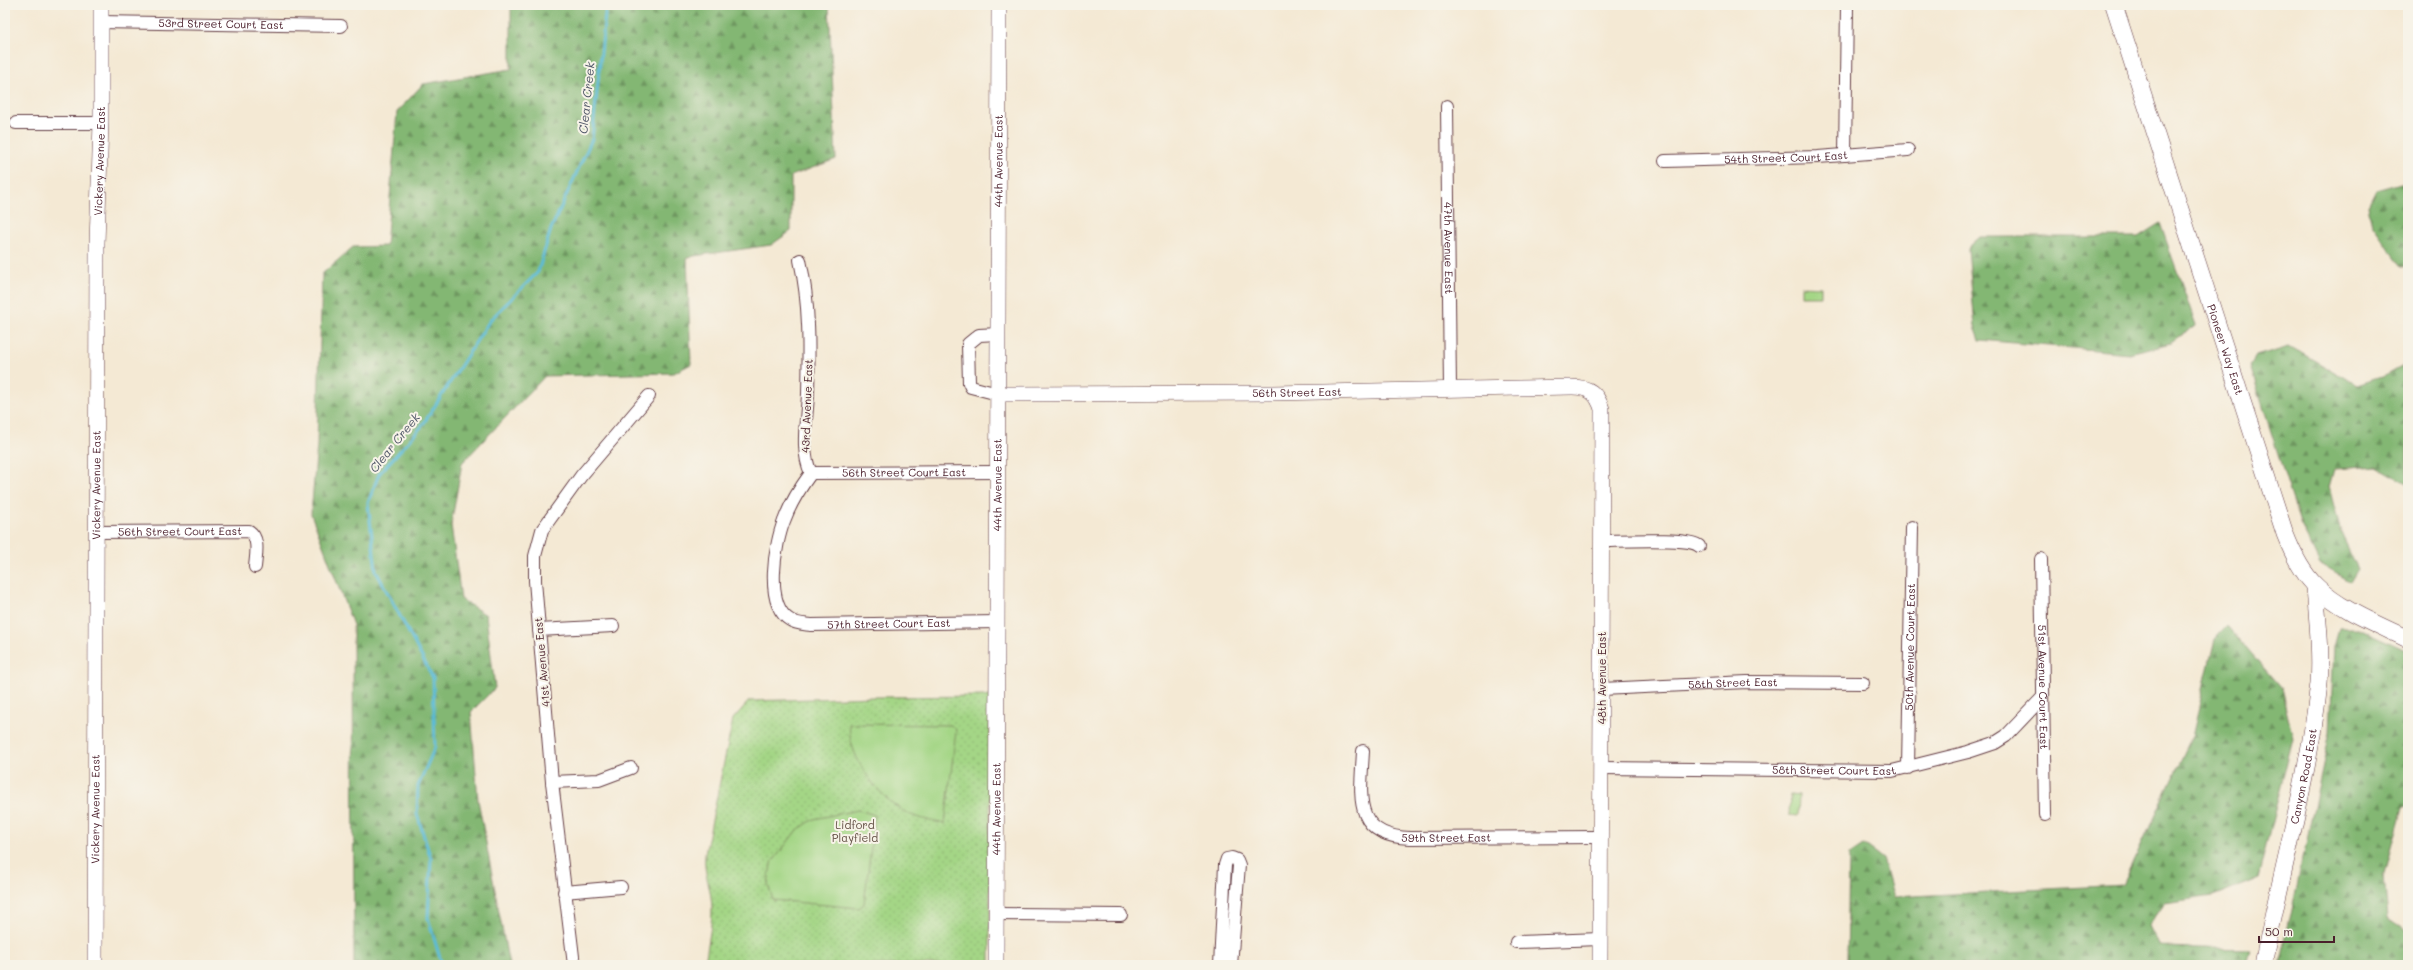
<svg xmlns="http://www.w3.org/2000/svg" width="2413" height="970" font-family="Mali,sans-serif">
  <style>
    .forest { fill: url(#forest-firs); stroke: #666b4f }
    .park { fill: url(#park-dots); stroke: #777a58 }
    .pitch { fill: #a4d686; stroke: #777a58 }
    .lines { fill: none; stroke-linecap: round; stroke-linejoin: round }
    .stream { stroke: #5abbd8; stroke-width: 3 }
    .minor-casing { stroke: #643d44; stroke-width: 14 }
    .tertiary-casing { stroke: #643d44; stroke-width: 16 }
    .secondary-casing { stroke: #643d44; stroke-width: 18 }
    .minor { stroke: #fff; stroke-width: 12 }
    .tertiary { stroke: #fff; stroke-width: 15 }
    .secondary { stroke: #fff; stroke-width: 17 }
    .labels { text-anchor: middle; stroke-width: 4; stroke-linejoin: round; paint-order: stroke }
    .street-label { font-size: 11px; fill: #4a1f2b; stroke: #f7f3e8 }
    .park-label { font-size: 11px; fill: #604d42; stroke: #f7f3e8 }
    .water-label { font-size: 12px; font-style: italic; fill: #505668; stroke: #f7f3e8 }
  </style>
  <defs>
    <pattern id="forest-firs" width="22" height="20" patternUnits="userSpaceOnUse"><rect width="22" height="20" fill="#83b773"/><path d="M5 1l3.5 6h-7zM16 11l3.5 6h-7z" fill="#6d945f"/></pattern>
    <pattern id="park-dots" width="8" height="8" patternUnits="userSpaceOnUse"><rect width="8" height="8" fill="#a4d686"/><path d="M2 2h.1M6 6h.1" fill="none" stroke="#8fb774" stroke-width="1.8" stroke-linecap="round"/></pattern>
  </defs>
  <rect width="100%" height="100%" fill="#f7f3e8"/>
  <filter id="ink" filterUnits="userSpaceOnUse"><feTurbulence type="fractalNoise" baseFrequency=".025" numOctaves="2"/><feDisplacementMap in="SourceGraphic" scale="8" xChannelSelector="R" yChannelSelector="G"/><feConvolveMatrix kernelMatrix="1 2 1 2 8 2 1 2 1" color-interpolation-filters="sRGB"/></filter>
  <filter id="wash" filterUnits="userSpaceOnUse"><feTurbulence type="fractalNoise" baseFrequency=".012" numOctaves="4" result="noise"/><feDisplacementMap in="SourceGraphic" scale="16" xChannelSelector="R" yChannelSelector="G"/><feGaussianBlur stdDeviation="0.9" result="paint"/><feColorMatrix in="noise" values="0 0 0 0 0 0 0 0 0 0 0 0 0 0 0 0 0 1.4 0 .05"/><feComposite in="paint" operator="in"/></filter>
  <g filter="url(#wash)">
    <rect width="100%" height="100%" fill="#f4e9d4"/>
    <path class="forest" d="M511,5H829L836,159L791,176V231L771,245L687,257L691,364L674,373L545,376L462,463L451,525L461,599L486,615L495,688L471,712L478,800L509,965H354L353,625L311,514L317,444L322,274L353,247L386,246L397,112L423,84L511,69Z
      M2408,181V268L2401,265L2372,224L2368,206L2376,190Z
      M2160,223L2196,325L2171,343L2129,353L1980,340L1975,327L1968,248L1980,237H2138Z
      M2289,346L2357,385L2384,376L2408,363V484L2377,466L2334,469L2329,487L2341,533L2358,569L2350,582L2320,564L2300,523L2250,366L2256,356Z
      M2227,626L2281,689L2293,738L2258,878L2213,896L2165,903L2149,926L2160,947L2251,949L2247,965H1849L1847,963L1849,855L1864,845L1883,859L1894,897L2123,885L2192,736L2215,639Z
      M2339,628H2358L2408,651V804L2403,807L2384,877L2388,918L2408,932V965H2280L2330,732L2334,646Z"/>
    <path class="park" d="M990,696V965H705C707,947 712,927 712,909C712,889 703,874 705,854L733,719L749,701L874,697Z"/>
    <path class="pitch" d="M1801,286L1821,287V296H1801Z
      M849,724L951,725L956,730L945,824C933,821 919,819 907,813C884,801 861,772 853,748C850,741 850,732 849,724Z
      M1790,795L1799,796L1798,816L1789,815Z
      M858,810L875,815L864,904L859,908L773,900L768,884L771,864L796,831L814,819Z"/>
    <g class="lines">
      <path class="stream" d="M442,965L428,918L431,859L417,814L418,786L435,747L433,678L376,571L368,503L379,474L422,426L490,320L538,272L551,229L592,139L606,5"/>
    </g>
  </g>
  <g filter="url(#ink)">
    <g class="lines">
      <g class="minor-casing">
        <g id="minor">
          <path id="s1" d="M100,22L341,26"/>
          <path id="s2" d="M1447,106L1450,390"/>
          <path d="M16,123H101"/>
          <path d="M1845,155L1847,5"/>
          <path id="s3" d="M1665,161L1818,157L1908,150"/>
          <path d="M800,260C810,304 809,349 808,394C807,419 800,450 811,473"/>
          <path d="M998,394L971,387L969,383L968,344L979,335L998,334"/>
          <path id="s4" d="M811,473C800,488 790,504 784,521C775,544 764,605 790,620C796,624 804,624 811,625L997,622"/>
          <path id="s5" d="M811,473L998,472"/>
          <path id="s6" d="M97,532L249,531C260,538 256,555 255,567"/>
          <path d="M1602,541C1618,541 1690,537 1699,546"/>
          <path id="s7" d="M2041,559L2045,815"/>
          <path d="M539,630L613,626"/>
          <path id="s8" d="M1602,689L1747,682L1863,683"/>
          <path id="s9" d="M1363,751C1361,794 1351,836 1410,838L1601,837"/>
          <path id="s10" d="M1601,768L1892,771L1968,752L1995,743L2006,736L2043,697"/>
          <path id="s11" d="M1908,768L1912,527"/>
          <path d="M552,782L599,780L631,768"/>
          <path d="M564,892L621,887"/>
          <path d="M996,914L1121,915"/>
          <path d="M1516,942L1600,939"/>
          <path d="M574,965L552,782L535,581V556L542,530L581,476L649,396"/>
          <path d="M1220,965L1225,865L1227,859L1232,858L1237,860L1239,865L1231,965"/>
        </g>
      </g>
      <g class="tertiary-casing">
        <g id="tertiary">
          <path id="s12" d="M998,394L1273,393L1572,387C1589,387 1597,393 1602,409L1600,965"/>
          <path id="s13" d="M95,965L97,243L101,123V5"/>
          <path id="s14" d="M996,965L999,5"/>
        </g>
      </g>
      <g class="secondary-casing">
        <g id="secondary">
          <path id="s15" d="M2114,5L2285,534C2292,552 2301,572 2316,586C2340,610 2377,624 2408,639"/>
          <path id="s16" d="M2263,965C2281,871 2309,778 2319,683C2322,651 2317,617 2315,586"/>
        </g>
      </g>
      <use href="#minor" class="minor"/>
      <use href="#tertiary" class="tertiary"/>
      <use href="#secondary" class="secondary"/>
    </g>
  </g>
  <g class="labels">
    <g class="street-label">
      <text dy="4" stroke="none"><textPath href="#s1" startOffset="121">53rd Street Court East</textPath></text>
      <text dy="4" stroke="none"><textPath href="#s3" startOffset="121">54th Street Court East</textPath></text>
      <text dy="4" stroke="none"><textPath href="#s13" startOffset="804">Vickery Avenue East</textPath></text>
      <text dy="4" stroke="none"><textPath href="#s14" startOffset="804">44th Avenue East</textPath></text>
      <text dy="4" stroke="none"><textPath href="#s2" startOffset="142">47th Avenue East</textPath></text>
      <text dy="4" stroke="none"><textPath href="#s15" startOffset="362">Pioneer Way East</textPath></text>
      <text dy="4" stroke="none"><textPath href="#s12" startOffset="299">56th Street East</textPath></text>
      <text transform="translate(807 406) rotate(-88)" y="4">43rd Avenue East</text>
      <text dy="4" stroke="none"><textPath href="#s5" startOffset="93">56th Street Court East</textPath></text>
      <text dy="4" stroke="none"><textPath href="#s13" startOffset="480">Vickery Avenue East</textPath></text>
      <text dy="4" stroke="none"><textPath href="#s14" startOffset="480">44th Avenue East</textPath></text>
      <text dy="4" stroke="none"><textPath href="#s6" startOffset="83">56th Street Court East</textPath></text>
      <text dy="4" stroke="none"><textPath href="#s4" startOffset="260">57th Street Court East</textPath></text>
      <text dy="4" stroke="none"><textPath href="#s11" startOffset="121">50th Avenue Court East</textPath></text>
      <text transform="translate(542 662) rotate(-95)" y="4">41st Avenue East</text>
      <text transform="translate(1602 678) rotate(-90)" y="4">48th Avenue East</text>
      <text dy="4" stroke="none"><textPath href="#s8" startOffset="131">58th Street East</textPath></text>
      <text dy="4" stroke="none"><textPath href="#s7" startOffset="128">51st Avenue Court East</textPath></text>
      <text dy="4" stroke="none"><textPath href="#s10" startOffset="233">58th Street Court East</textPath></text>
      <text dy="4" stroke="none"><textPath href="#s16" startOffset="193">Canyon Road East</textPath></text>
      <text dy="4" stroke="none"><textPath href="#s13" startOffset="156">Vickery Avenue East</textPath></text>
      <text dy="4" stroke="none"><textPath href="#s14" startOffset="156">44th Avenue East</textPath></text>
      <text dy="4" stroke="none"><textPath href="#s9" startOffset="154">59th Street East</textPath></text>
    </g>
    <g class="park-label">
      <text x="855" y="829">Lidford<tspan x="855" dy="13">Playfield</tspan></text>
    </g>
    <g class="water-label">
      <text transform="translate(587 98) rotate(-84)" y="4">Clear Creek</text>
      <text transform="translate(395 443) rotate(-51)" y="4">Clear Creek</text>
    </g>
  </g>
  <rect width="2413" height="970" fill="none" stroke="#f7f3e8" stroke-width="20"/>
  <path d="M2259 936v6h75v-6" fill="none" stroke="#4a1f2b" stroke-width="2"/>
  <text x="2265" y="936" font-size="12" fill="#4a1f2b" stroke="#f7f3e8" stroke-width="3" paint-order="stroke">50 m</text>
</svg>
